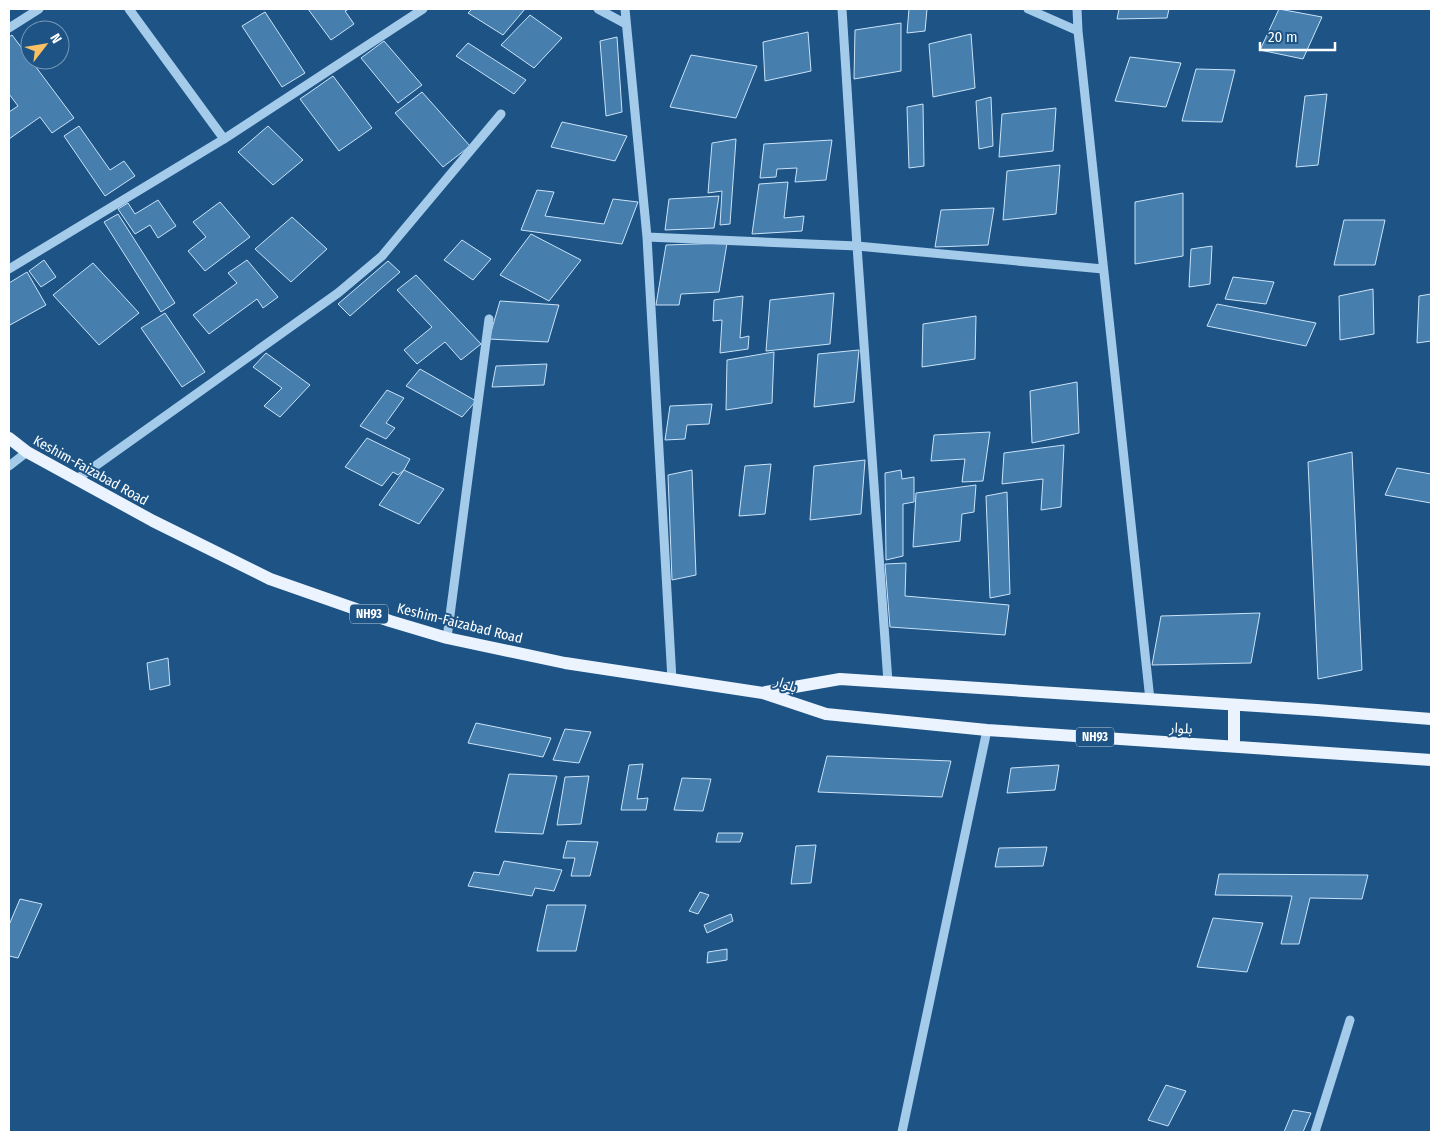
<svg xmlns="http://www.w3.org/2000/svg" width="1440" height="1141" font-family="'Fira Sans Condensed','Noto Sans Arabic',sans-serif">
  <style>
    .building { fill: #467eae; stroke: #cae3f8 }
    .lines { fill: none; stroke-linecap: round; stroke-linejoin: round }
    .minor { stroke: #a5cbea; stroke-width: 9 }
    .major { stroke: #eaf3fe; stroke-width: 12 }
    .labels { text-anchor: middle; stroke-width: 4; stroke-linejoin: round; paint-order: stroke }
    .shield { fill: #1d5485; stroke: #bbccda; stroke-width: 1 }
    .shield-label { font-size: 12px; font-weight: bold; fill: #fff }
    .street-label { font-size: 14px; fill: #fff; stroke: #1d5485 }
  </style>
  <rect width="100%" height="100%" fill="#1d5485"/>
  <path class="building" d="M308,9H349L345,11L354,24L331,40Z
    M472,9H525L503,35L468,13Z
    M909,9H927L925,31L907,33Z
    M1119,9H1169L1167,18L1117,19Z
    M1279,9L1322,17L1303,59L1260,50Z
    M265,12L305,73L282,87L242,26Z
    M530,15L562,38L534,68L501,45Z
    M901,23V71L854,79L855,30Z
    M808,32L811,71L765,81L763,42Z
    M971,34L975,88L933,97L929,44Z
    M12,35L74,118L52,133L40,117L9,139V112L18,106L9,94V37Z
    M617,37L622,112L606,116L600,41Z
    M384,41L422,85L398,103L361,58Z
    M468,43L526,80L514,94L456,56Z
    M691,55L757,66L736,118L670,107Z
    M1130,57L1181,63L1166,107L1115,101Z
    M1196,69L1235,70L1222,122L1182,121Z
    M333,76L372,128L339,151L300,99Z
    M422,92L470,146L443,167L395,113Z
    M1327,94L1318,165L1296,167L1305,96Z
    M991,97L993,146L979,149L976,101Z
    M923,104L924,166L909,168L907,107Z
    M1056,108L1053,151L999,157L1002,114Z
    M562,122L627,136L615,161L551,147Z
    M79,126L110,170L124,161L135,176L105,196L64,136Z
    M268,126L303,160L273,185L238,152Z
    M736,139L730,224L720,225L722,191L708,193L712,143Z
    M832,140L826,180L795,182L797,168L777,169L776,177L760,178L764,144Z
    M1060,165L1056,214L1003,220L1007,171Z
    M788,182L784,218L804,216L802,231L752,234L759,184Z
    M537,190L554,192L545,216L604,224L613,199L638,202L622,244L521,230Z
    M1183,193V256L1135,264V202Z
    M719,196L714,228L665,230L669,199Z
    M158,200L176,226L158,238L150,225L135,234L118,209L128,203L135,214Z
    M220,202L250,237L205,271L188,251L206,237L193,222Z
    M994,208L988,245L935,247L941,210Z
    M118,214L175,303L161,312L104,222Z
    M292,217L327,249L291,282L255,249Z
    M1344,220H1385L1375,265H1334Z
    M531,234L581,260L549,301L500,275Z
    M462,240L491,259L473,280L444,260Z
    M727,243L719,292L681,294L679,305H656L666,245Z
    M1212,246L1210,284L1189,287L1191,249Z
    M44,260L56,277L41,287L29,271Z
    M247,260L278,297L263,308L257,299L209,334L193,315L237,283L228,273Z
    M388,261L400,272L350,316L338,304Z
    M93,263L139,313L99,345L53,295Z
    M27,272L46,305L10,325L9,323V283Z
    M416,275L481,344L461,360L445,342L417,364L404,350L432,327L397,290Z
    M1233,277L1274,282L1266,304L1225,299Z
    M1373,289L1374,334L1340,340L1339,296Z
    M834,293L830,344L766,351L770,300Z
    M1431,294V341L1417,343L1419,296Z
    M743,296L740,338L749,336L748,349L720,353L722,320L713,321L714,300Z
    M500,301L559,305L548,342L489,339Z
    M1217,304L1316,323L1306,346L1207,326Z
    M165,313L205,372L182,387L141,328Z
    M976,316L975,359L922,367L923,324Z
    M859,350L854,402L814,407L818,354Z
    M774,352L772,403L726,410L727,360Z
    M266,353L310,385L280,417L264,406L282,388L253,367Z
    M547,364L544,385L492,387L496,366Z
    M420,369L476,401L462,417L406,386Z
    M1077,382L1079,433L1032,443L1030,391Z
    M387,390L404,398L386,423L395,428L386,439L360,426Z
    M712,404L709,424L687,425L685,439L665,440L670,406Z
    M990,432L983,481L962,482L965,459L931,461L934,435Z
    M367,438L410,459L404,470L398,475L393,472L382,486L345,467Z
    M1064,445L1061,507L1041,510L1043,479L1002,484L1004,453Z
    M1352,452L1362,670L1318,679L1308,462Z
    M865,460L861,514L810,520L814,466Z
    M771,464L765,514L739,516L745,466Z
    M1397,468L1431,474V503L1385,495Z
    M404,470L444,489L419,524L379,505Z
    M692,470L696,575L672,580L668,475Z
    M901,470L902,479L914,477V502L903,504V556L886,560L885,473Z
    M976,485L974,512L962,514L960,541L913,547L916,493Z
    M1007,492L1010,594L990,598L986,496Z
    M906,563L905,596L1009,605L1005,635L890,627L885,564Z
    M1260,613L1251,663L1152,665L1161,616Z
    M168,658L170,685L150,690L147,663Z
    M476,723L551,738L543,757L468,743Z
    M565,729L591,732L579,763L553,760Z
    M827,756L951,761L942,797L818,792Z
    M643,764L637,799L648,798L646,810H621L629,765Z
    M1059,765L1055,790L1007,793L1011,768Z
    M509,774L557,776L543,834L495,832Z
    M589,776L581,824L557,825L565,777Z
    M682,778L711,779L703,811L674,810Z
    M718,833H743L740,842H716Z
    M567,841L598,842L590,876H571L575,858H563Z
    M816,845L811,883L791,884L796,846Z
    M1047,847L1043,866L995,867L999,848Z
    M504,861L562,870L554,891L535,888L532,896L468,886L474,872L499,875Z
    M1219,874L1368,875L1362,899L1310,898L1299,944H1281L1292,896L1215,895Z
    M700,892L709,895L698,914L689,911Z
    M20,899L42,904L18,958L9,956V925Z
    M547,905H586L576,951H537Z
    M731,914L733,921L707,933L704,925Z
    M1213,918L1263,923L1247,972L1197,967Z
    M727,949V960L707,963L708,952Z
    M1166,1085L1186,1091L1168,1126L1148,1120Z
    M1293,1110L1311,1113L1303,1132H1284Z"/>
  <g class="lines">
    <path class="minor" d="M129,9L224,139
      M598,9L626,24
      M625,9L647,237L672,680
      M842,9L857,246L888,682
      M1028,9L1078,31
      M1077,9L1078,31L1150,700
      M9,28L39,9
      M647,237L857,246L1103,269
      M9,269L224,139L423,9
      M9,466L27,452
      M77,479L338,293L382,256L501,114
      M447,638L489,319
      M902,1132L987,730
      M1315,1132L1350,1020"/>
    <path class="major" d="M9,438L27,452L153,521L270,579L390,621L447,638L565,663L763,693L826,714L987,730L1431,760
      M766,692L840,679L1317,710L1431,719
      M1234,705V746"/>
  </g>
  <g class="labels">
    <g class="shield">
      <rect x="350" y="604.5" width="38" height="19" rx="4"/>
      <rect x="1076" y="727.5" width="38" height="19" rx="4"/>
    </g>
    <g class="shield-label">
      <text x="369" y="618">NH93</text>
      <text x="1095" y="741">NH93</text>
    </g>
    <g class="street-label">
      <text transform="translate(91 470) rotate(29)" y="5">Keshim-Faizabad Road</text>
      <text transform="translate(460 623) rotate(14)" y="5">Keshim-Faizabad Road</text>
      <text transform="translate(786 684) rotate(20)" y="5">بلوار</text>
      <text transform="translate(1181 728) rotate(4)" y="5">بلوار</text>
    </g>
  </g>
  <rect width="1440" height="1141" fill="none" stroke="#ffffff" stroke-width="20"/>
  <g transform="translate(45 45) rotate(59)"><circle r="24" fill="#1d5485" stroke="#7798b6"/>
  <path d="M0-4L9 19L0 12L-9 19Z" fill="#fac164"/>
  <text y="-8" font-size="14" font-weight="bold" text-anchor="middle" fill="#ffffff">N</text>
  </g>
  <path d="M1260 42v8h75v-8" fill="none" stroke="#ffffff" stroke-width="2.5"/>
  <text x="1268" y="42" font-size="15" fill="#ffffff" stroke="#1d5485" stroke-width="4" paint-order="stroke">20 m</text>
</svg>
